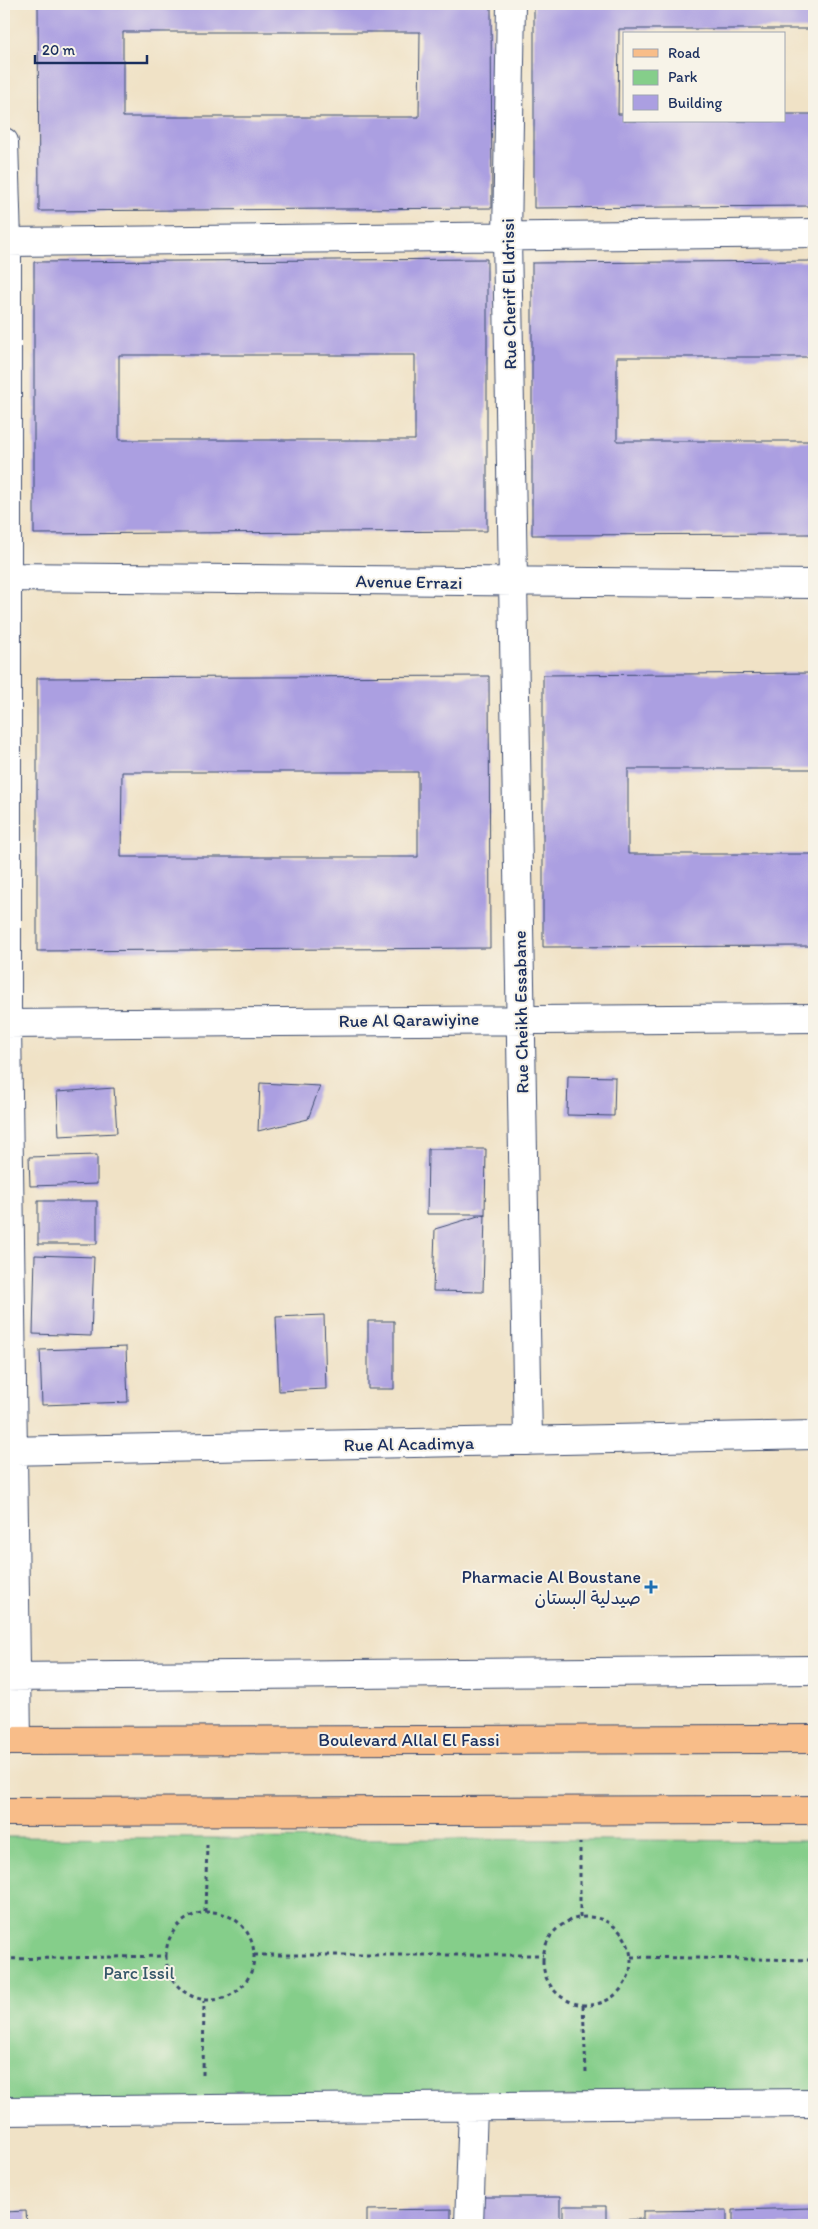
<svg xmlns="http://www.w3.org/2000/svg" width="818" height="2229" font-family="Itim,'Playpen Sans Arabic',sans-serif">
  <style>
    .green { fill: #85ce8a; stroke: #507e74 }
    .building { fill: #ab9fe1; fill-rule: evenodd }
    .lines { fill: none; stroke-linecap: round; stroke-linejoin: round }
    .minor-casing { stroke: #3b4a6e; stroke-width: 30 }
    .major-casing { stroke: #3b4a6e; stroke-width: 30 }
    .path { stroke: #3b4a6e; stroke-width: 3; stroke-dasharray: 4 4; stroke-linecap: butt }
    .minor { stroke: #fff; stroke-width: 28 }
    .major { stroke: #f8bd89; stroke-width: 28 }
    .poi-dot { fill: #1f6fb2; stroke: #f7f3e8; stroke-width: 2 }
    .labels { text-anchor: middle; stroke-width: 4; stroke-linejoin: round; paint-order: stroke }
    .street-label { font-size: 18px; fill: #1b2f5e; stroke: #f7f3e8 }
    .poi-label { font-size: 18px; fill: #1b2f5e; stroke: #f7f3e8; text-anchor: end }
    .park-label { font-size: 18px; fill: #365769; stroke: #f7f3e8 }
  </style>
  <rect width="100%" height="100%" fill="#f7f3e8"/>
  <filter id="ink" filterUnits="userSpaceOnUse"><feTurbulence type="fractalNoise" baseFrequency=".02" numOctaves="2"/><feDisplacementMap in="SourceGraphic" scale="10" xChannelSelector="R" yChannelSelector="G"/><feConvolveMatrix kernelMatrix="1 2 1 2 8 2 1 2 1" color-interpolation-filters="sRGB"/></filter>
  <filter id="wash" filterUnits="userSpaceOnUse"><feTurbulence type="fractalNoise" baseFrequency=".0096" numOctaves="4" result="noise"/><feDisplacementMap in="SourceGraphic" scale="20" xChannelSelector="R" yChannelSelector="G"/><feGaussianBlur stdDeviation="1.12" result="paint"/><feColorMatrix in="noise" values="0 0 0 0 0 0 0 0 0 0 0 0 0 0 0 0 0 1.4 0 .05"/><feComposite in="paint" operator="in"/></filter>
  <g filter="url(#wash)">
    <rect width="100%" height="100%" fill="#f0e2c6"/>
    <path class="green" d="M4,1837L814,1841V2092L4,2110Z"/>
    <g id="blocks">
      <path class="building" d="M38,4H491L492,208L39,211ZM123,32H420L419,117H123Z
        M534,4H814V29H619L618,114H624V121H784V114H814V206L534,208Z
        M487,259V531L34,534V262ZM119,355H415V440H119Z
        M814,261V357H617V441H814V534L532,535V263Z
        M814,673V769H628V854H814V946L543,947V675Z
        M489,676L490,948L37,951V678ZM122,772H418V857H121Z
        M568,1076L615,1077L614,1116L567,1115Z
        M260,1083L320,1086L308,1119L258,1131Z
        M114,1088L117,1133L59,1136L57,1092Z
        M428,1149H486L485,1214H427Z
        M97,1155V1184L30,1186L29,1157Z
        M38,1201H97V1244H38Z
        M485,1214L483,1292L433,1291L435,1229Z
        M35,1255L94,1257L91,1336L33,1334Z
        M324,1315L326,1389L279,1391L276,1317Z
        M368,1321H394V1389H368Z
        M126,1347L128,1402L42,1405L40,1350Z
        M478,2197H560V2225H478Z
        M563,2206H606V2225H563Z
        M812,2208V2225H733V2210Z
        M451,2209V2225H367V2210Z
        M727,2210V2225H643V2211Z
        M26,2211L27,2225H4V2212Z
        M642,2219V2225H611V2220Z"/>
    </g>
  </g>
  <g filter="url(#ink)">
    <use href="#blocks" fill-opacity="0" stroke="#3b4a6e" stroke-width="1"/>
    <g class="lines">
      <g class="minor-casing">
        <path id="minor" d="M511,4L507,237L528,1441
          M4,142L7,242V1024L17,1741
          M7,242L814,233
          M4,577L814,584
          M4,1024L814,1018
          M4,1451L814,1435
          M4,1677L814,1670
          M4,2111L814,2103
          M469,2225L473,2107"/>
      </g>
      <g class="major-casing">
        <path id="major" d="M4,1741L814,1739
          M4,1812L814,1810"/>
      </g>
      <path class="path" d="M205,1912L207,1845
        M166 1956a44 44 0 1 1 88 0a44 44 0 1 1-88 0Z
        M543 1961a44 44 0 1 1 88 0a44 44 0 1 1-88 0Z
        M580,1917V1843
        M254,1955H543
        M631,1957L814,1960
        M4,1959L165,1956
        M583,2005L586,2072
        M203,2075L204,2001"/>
      <use href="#minor" class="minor"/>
      <use href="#major" class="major"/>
    </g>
  </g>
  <path class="poi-dot" d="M648.5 1579.5h5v5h5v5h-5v5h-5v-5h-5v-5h5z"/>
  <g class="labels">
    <g class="street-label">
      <text transform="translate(509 294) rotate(-91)" y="6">Rue Cherif El Idrissi</text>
      <text transform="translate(409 582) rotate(1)" y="6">Avenue Errazi</text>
      <text transform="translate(521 1012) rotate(-91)" y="6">Rue Cheikh Essabane</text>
      <text transform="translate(409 1020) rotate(-1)" y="6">Rue Al Qarawiyine</text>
      <text transform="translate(409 1444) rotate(-1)" y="6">Rue Al Acadimya</text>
      <text x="409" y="1746">Boulevard Allal El Fassi</text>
    </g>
    <g class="poi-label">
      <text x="641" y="1583">Pharmacie Al Boustane<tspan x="641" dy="21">صيدلية البستان</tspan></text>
    </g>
    <g class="park-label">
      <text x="139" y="1979">Parc Issil</text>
    </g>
  </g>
  <rect width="818" height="2229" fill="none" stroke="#f7f3e8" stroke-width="20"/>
  <rect x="623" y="32" width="162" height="90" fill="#f7f3e8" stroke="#9fa5b1"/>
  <rect x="633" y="49" width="25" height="8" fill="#f8bd89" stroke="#9fa5b1"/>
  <text x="668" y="58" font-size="15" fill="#1b2f5e">Road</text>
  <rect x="633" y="70" width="25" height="15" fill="#85ce8a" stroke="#9fa5b1"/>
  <text x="668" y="82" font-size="15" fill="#1b2f5e">Park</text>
  <rect x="633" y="95" width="25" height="15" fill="#ab9fe1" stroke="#9fa5b1"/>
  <text x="668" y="108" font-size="15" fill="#1b2f5e">Building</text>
  <path d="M35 55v8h112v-8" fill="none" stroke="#1b2f5e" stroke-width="2.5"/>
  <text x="42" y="55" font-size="15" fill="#1b2f5e" stroke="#f7f3e8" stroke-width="4" paint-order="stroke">20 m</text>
</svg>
